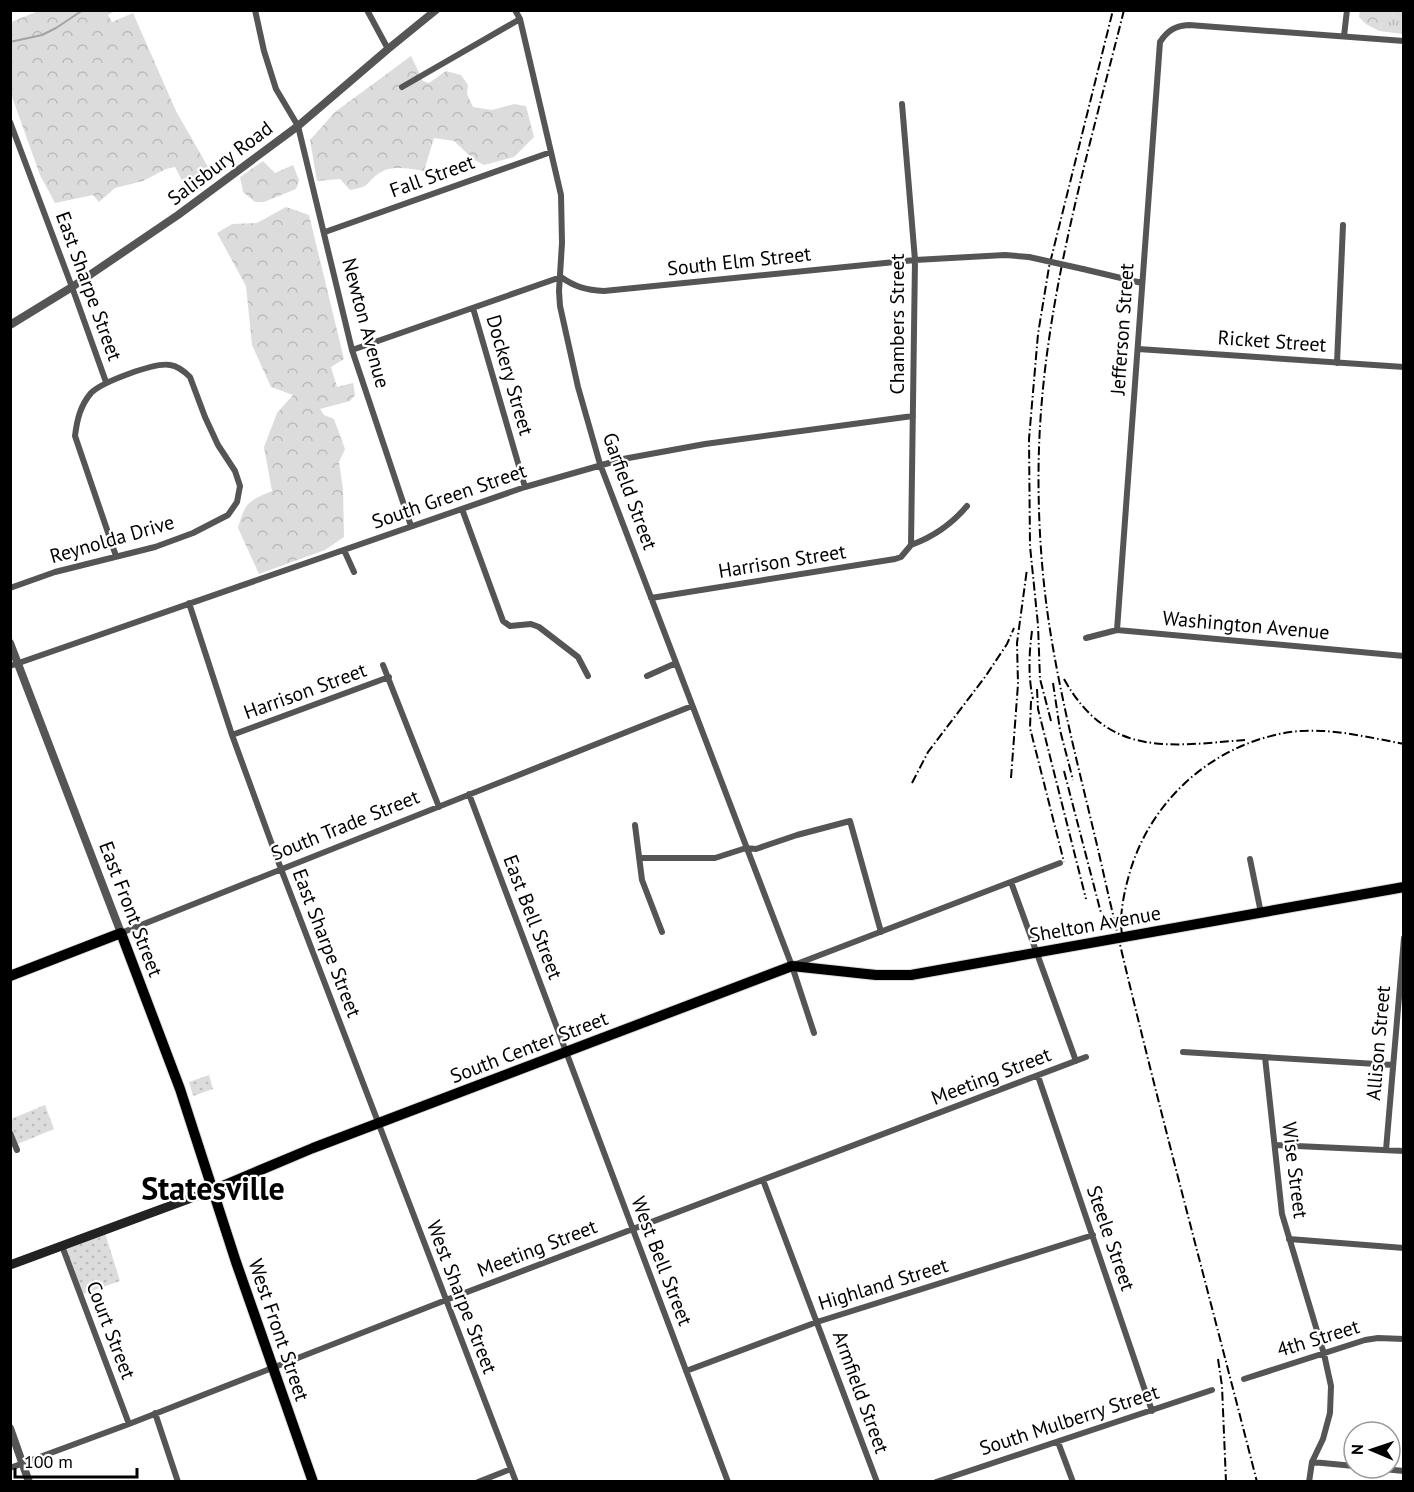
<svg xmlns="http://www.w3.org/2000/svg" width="1414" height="1492" font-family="'PT Sans',sans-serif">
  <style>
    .grass { fill: url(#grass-tufts) }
    .forest { fill: url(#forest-crowns) }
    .park { fill: url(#park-dots) }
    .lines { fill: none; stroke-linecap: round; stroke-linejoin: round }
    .stream { stroke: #a3a3a3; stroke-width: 2 }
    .primary-casing { stroke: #dbdbdb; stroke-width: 12 }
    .minor { stroke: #555; stroke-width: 6 }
    .tertiary { stroke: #555; stroke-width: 8 }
    .secondary { stroke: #222; stroke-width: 9 }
    .primary { stroke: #000; stroke-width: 10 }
    .rail { stroke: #000; stroke-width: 2; stroke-dasharray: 9 3 1.5 3; stroke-linecap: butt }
    .minor-bridge { stroke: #555; stroke-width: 6 }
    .labels { text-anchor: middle; stroke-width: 4.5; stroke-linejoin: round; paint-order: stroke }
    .street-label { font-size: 20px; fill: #000; stroke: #fff }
    .town-label { font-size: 32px; font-weight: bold; fill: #000; stroke: #fff }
  </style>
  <defs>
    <pattern id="grass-tufts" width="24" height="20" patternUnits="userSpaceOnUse" patternTransform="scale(1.5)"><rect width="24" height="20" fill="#dcdcdc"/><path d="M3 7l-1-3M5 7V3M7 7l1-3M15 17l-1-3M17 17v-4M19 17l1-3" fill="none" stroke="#bbb"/></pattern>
    <pattern id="forest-crowns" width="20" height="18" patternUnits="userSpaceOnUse" patternTransform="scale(1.5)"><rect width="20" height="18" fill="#dcdcdc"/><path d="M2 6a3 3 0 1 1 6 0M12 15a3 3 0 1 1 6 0" fill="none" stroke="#bbb"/></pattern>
    <pattern id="park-dots" width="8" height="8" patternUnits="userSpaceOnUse" patternTransform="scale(1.5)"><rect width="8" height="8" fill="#dcdcdc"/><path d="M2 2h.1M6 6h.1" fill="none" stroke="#bbb" stroke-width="1.8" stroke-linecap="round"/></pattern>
  </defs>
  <rect width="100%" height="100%" fill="#fff"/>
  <path class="grass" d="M1392,11H1403V34L1379,31L1382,23L1394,17Z"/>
  <path class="forest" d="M41,10L115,11L108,15L112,22L133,13L176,111L212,174L189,194L175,167L166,169L143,181L115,188L99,202L93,195L55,203L40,175L11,94V22Z
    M1360,10L1392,11L1394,17L1390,22L1382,23L1379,31L1366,24L1359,17Z
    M411,56L423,81L429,83L446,71L461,75L468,85L467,94L473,107L492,110L514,104L526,106L534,137L514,157L484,165L473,159L454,141L434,138L424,171C410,169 390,164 378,174C363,186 371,186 350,190L340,179L317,181L310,140L335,112Z
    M263,161L275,173L293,165L299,180L296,189L264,202H255L243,192L240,177Z
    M286,207L309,215L344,359L331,367L337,387L353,383L355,395L350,401L320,409L324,415L334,419L345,449L339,462L343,489L344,537L325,550L259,574L238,528C245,503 248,501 272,491L264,447L277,413L293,395L271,387L252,345L246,286L217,233L232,224L257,223Z"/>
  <path class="park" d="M209,1075L213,1089L193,1096L189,1082Z
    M45,1105L54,1129L15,1145L11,1133V1119Z
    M104,1230L120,1281L80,1295L62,1246Z"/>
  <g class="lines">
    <path class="stream" d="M10,42L42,35L56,28L83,10"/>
    <g class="primary-casing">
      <path id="primary" d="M10,976L121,933L180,1089L236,1262L313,1482
        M213,1190L313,1148L792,966L876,975H911L1404,887"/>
    </g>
    <path class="minor" d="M255,10L264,51L276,89L298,126L352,350L411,526
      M367,10L388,49
      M515,10L520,19L561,195L562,243L559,291L560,306L578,387L600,464L792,966L814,1033
      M1344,36L1347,10
      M402,87L520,19
      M10,122L72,287L106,382
      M325,232L551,152
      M1083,269L1142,283
      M473,308L525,487
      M1138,349L1404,367
      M352,350L561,277C575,287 586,290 604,291L915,260L1005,255L1029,257
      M1337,363L1343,225
      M462,509L503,621L510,626L531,624L539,627L578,657L588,676
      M911,545C933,537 951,525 967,506
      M344,550L354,572
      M10,588L55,572L155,547L193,533L228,515L237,502L240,486L235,471L218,445L205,417L190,377C184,371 178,366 170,365C155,362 102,382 91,393C80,406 77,420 75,436L116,556
      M651,598L895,559L901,557L911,545L915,260L902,104
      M189,603L232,735L281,869L516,1482
      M1117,630L1160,42C1168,30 1175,26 1189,25L1404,41
      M1086,638L1117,630L1404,656
      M383,665L439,807
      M10,666L525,487L623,459L705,444L913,416
      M647,676L676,663
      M232,735L389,677
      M469,794L728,1482
      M635,825L642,880L662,932
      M639,858H715L746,848L756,849L797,835L850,821L881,932
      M1250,859L1261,913
      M1011,882L1076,1061
      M121,933L692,706
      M794,965L1060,863
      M1183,1052L1393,1065
      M1265,1057L1282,1214L1324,1354L1331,1386L1330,1413L1323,1439L1312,1462L1309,1482
      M1038,1076L1152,1411
      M10,1133L17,1150
      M1275,1145L1404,1151
      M1386,1150L1404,938
      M763,1180L877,1482
      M1289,1239L1404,1248
      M62,1246L129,1424
      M686,1371L817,1322L1093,1235
      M1244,1379L1365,1340L1378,1338L1404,1339
      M155,1413L178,1482
      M1058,1442L1073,1482
      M1312,1462L1354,1466
      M10,1468L129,1424L446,1300L1086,1057
      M1373,1468L1404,1471
      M478,1482L511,1469
      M936,1482L1212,1390"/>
    <path class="tertiary" d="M10,325L72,287L178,215L298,126L388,49L436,10
      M10,643L121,933
      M10,1428L29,1482"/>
    <path class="secondary" d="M10,1265L213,1190"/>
    <use href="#primary" class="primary"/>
    <path class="rail" d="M1124,10C1088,154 1044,299 1039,448C1037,509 1041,576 1051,636C1063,710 1083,785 1100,858C1147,1067 1204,1274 1257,1482
      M1032,631C1029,653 1028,677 1033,699
      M1064,679C1108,758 1169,746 1245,740
      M1053,683L1060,730L1073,780
      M1037,689L1038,709L1086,899
      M1031,701L1030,728L1064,862
      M1051,721L1040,679L1038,625L1030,546L1029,439L1038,334L1049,267L1113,10
      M1064,771L1101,913
      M1011,778L1018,684L1017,643L1027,569
      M912,783L928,752L985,677L1007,644L1014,628
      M1122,934C1119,916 1124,893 1129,875C1150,800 1213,744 1290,732C1328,727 1367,737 1404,744
      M1218,1359L1222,1386L1226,1482"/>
    <path class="minor-bridge" d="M1029,257L1083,269"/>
  </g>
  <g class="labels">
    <g class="street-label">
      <text transform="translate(220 163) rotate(-37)" y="7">Salisbury Road</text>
      <text transform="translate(432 176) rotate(-20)" y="7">Fall Street</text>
      <text transform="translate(739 261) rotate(-6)" y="7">South Elm Street</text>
      <text transform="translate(89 286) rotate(70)" y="7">East Sharpe Street</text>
      <text transform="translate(366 323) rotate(75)" y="7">Newton Avenue</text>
      <text transform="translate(897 324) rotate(-90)" y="7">Chambers Street</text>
      <text transform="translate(1122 329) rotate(-86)" y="7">Jefferson Street</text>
      <text transform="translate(1272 341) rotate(4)" y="7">Ricket Street</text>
      <text transform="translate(510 375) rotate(74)" y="7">Dockery Street</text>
      <text transform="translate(630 491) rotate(70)" y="7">Garfield Street</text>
      <text transform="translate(449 496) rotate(-19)" y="7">South Green Street</text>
      <text transform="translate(112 539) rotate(-16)" y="7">Reynolda Drive</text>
      <text transform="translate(782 561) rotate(-9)" y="7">Harrison Street</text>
      <text transform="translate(1246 625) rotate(5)" y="7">Washington Avenue</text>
      <text transform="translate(305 691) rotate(-20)" y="7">Harrison Street</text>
      <text transform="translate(345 825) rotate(-22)" y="7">South Trade Street</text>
      <text transform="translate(131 909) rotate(69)" y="7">East Front Street</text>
      <text transform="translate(533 917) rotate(69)" y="7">East Bell Street</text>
      <text transform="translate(1095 924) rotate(-10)" y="7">Shelton Avenue</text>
      <text transform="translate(327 943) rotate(69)" y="7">East Sharpe Street</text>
      <text transform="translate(1378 1043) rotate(-85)" y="7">Allison Street</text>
      <text transform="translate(529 1047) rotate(-21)" y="7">South Center Street</text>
      <text transform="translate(991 1076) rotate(-21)" y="7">Meeting Street</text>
      <text transform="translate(1295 1170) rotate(83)" y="7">Wise Street</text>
      <text transform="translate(1111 1238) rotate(71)" y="7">Steele Street</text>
      <text transform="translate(537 1248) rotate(-21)" y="7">Meeting Street</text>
      <text transform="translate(662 1261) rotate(69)" y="7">West Bell Street</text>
      <text transform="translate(883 1284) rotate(-17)" y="7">Highland Street</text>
      <text transform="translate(462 1297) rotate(69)" y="7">West Sharpe Street</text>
      <text transform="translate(111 1330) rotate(69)" y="7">Court Street</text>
      <text transform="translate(279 1330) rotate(71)" y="7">West Front Street</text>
      <text transform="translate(1318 1338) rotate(-17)" y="7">4th Street</text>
      <text transform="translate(861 1392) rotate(70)" y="7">Armfield Street</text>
      <text transform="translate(1069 1420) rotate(-18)" y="7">South Mulberry Street</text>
    </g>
    <g class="town-label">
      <text x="213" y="1200">Statesville</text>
    </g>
  </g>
  <rect width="1414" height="1492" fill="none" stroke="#000000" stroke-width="24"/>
  <g transform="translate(1372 1450) rotate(272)"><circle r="28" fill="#ffffff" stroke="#999999" stroke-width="1.5"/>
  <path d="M0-4.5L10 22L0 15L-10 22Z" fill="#000000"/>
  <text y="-9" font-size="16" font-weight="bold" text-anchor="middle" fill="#000000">N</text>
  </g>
  <path d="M15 1468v9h122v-9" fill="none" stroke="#000000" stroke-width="3"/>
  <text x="24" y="1468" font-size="18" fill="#000000" stroke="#ffffff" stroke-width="4.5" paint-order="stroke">100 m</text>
</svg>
